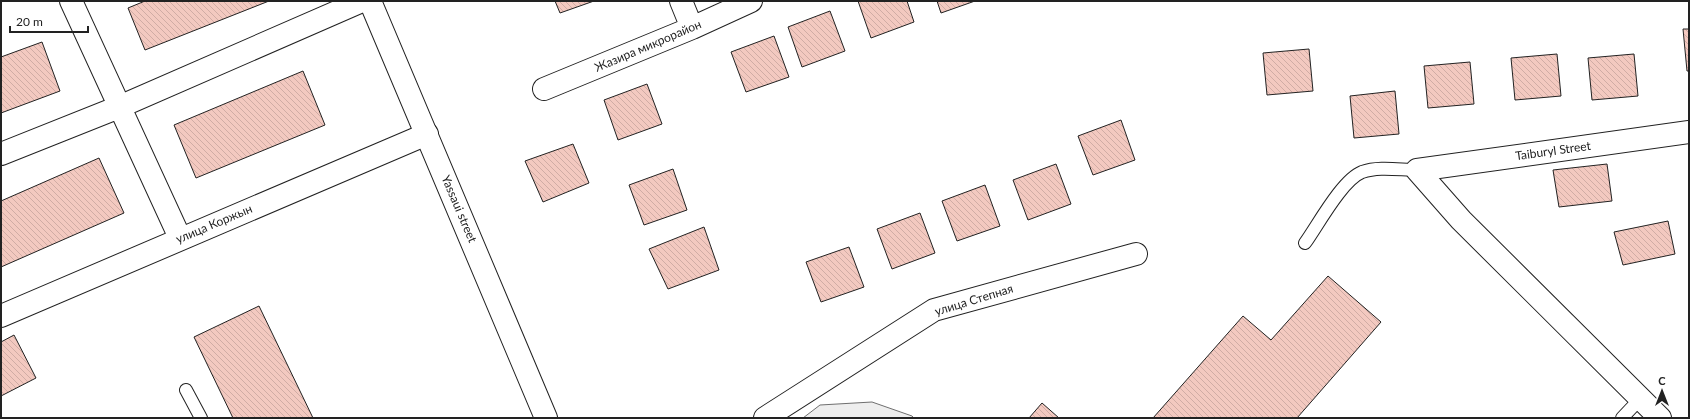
<svg xmlns="http://www.w3.org/2000/svg" width="1690" height="419" font-family="Lato,sans-serif">
  <style>
    .garden { fill: #eee; stroke: #6f6f6f }
    .building { fill: url(#building-back-hatch); stroke: #222 }
    .lines { fill: none; stroke-linecap: round; stroke-linejoin: round }
    .lane-casing { stroke: #222; stroke-width: 14 }
    .street-casing { stroke: #222; stroke-width: 24 }
    .secondary-casing { stroke: #222; stroke-width: 24 }
    .lane { stroke: #fff; stroke-width: 12 }
    .street { stroke: #fff; stroke-width: 22 }
    .secondary { stroke: #fff; stroke-width: 22 }
    .labels { text-anchor: middle; stroke-width: 3; stroke-linejoin: round; paint-order: stroke }
    .street-label { font-size: 12px; fill: #222; stroke: #fff }
  </style>
  <defs>
    <pattern id="building-back-hatch" width="6" height="6" patternUnits="userSpaceOnUse"><rect width="6" height="6" fill="#f3c9c0"/><path d="M-1 5l2 2M0 0l6 6M5-1l2 2" fill="none" stroke="#d0aca5"/></pattern>
  </defs>
  <rect width="100%" height="100%" fill="#fff"/>
  <path class="garden" d="M872,402L912,416L914,418H803L820,405Z"/>
  <path class="building" d="M145,1H269L145,50L128,8Z
    M555,1H594L560,13Z
    M858,1H907L914,22L871,38Z
    M937,1H975L941,13Z
    M830,11L845,51L802,67L788,27Z
    M1683,29H1689V71H1687Z
    M774,36L789,77L746,92L731,52Z
    M42,42L60,91L1,113V57Z
    M1309,49L1313,91L1267,95L1263,53Z
    M1557,54L1561,96L1515,100L1511,58Z
    M1634,54L1638,96L1592,100L1588,58Z
    M1470,62L1474,104L1428,108L1424,66Z
    M303,71L325,125L196,178L174,125Z
    M647,84L662,124L618,140L604,100Z
    M1395,91L1399,134L1354,138L1350,96Z
    M1121,120L1135,160L1093,175L1078,136Z
    M573,144L589,183L543,202L525,161Z
    M99,158L124,213L1,267V201Z
    M1056,164L1071,204L1028,220L1013,180Z
    M1607,164L1612,201L1559,207L1553,170Z
    M673,169L687,210L644,225L629,185Z
    M985,185L1000,226L957,241L942,201Z
    M920,213L935,253L892,269L877,229Z
    M1668,221L1675,254L1623,265L1614,232Z
    M704,227L719,270L668,289L649,249Z
    M849,247L864,287L821,302L806,262Z
    M1328,276L1381,322L1297,418H1153L1243,316L1271,340Z
    M259,306L313,418H233L194,337Z
    M14,335L36,378L1,396V342Z
    M1042,403L1059,418H1029Z"/>
  <g class="lines">
    <g class="lane-casing">
      <path id="lane" d="M1305,243C1318,225 1342,180 1362,172C1379,166 1400,170 1417,170
        M186,390L201,418
        M1622,418L1640,399"/>
    </g>
    <g class="street-casing">
      <path id="street" d="M71,1L180,238
        M681,1L692,28
        M544,89L692,28L751,1
        M1,154L119,107L362,1
        M1417,170L1461,220L1660,418
        M1417,170L1689,132
        M1,316L427,134
        M765,418L934,310L1136,254"/>
    </g>
    <g class="secondary-casing">
      <path id="secondary" d="M370,1L546,418"/>
    </g>
    <use href="#lane" class="lane"/>
    <use href="#street" class="street"/>
    <use href="#secondary" class="secondary"/>
  </g>
  <g class="labels">
    <g class="street-label">
      <text transform="translate(648 46) rotate(-23)" y="4">Жазира микрорайон</text>
      <text transform="translate(1553 151) rotate(-8)" y="4">Taiburyl Street</text>
      <text transform="translate(459 209) rotate(67)" y="4">Yassaui street</text>
      <text transform="translate(214 224) rotate(-23)" y="4">улица Коржын</text>
      <text transform="translate(974 300) rotate(-17)" y="4">улица Степная</text>
    </g>
  </g>
  <rect width="1690" height="419" fill="none" stroke="#222222" stroke-width="4"/>
  <g transform="translate(1662 391)" stroke="#ffffff" stroke-width="3" paint-order="stroke">
  <path d="M0-3L7 15L0 10L-7 15Z" fill="#222222"/>
  <text y="-6" font-size="11" font-weight="bold" text-anchor="middle" fill="#222222">С</text>
  </g>
  <path d="M10 26v6h78v-6" fill="none" stroke="#222222" stroke-width="2"/>
  <text x="16" y="26" font-size="12" fill="#222222" stroke="#ffffff" stroke-width="3" paint-order="stroke">20 m</text>
</svg>
